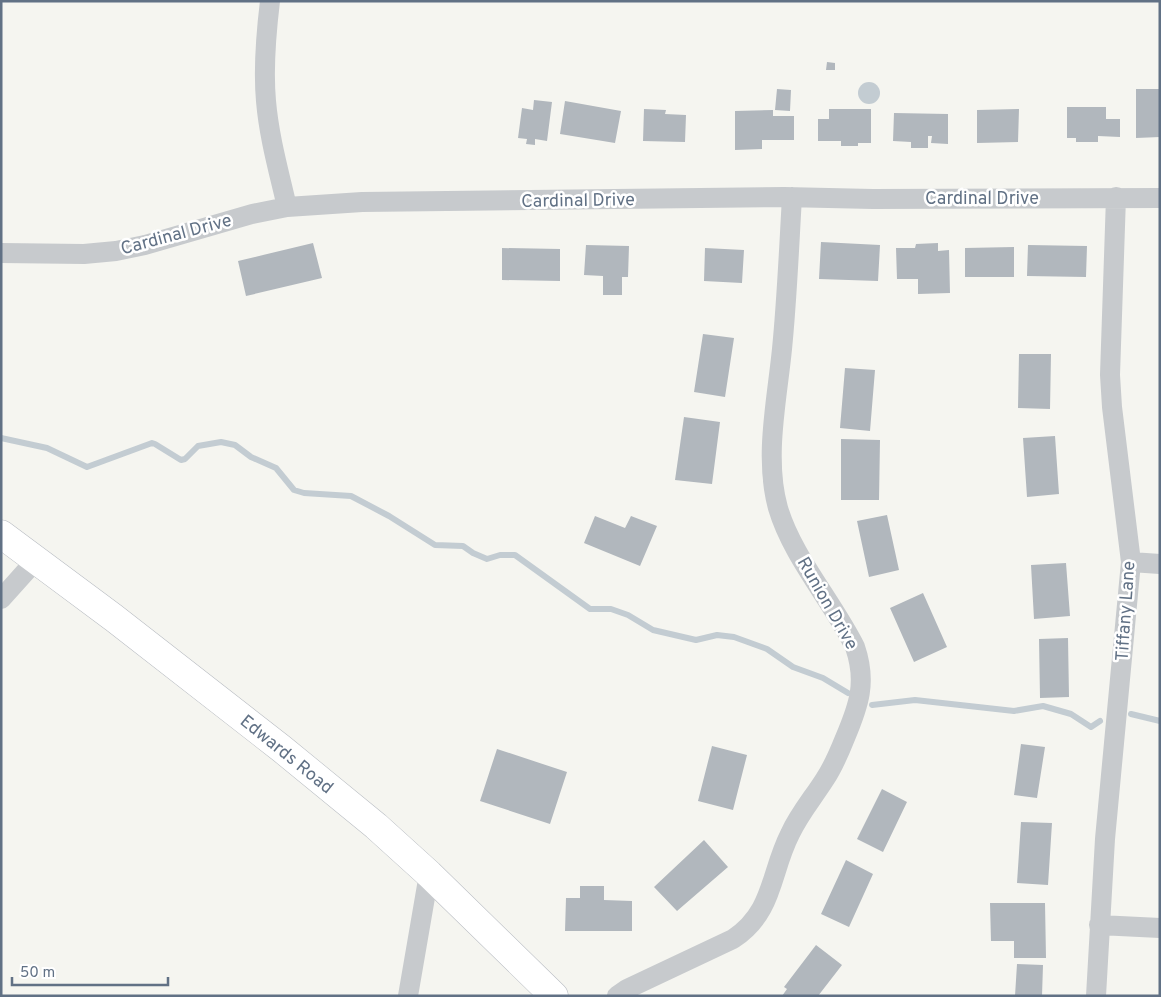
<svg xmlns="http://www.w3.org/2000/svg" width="1161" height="997" font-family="Overpass,sans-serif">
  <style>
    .water { fill: #c3ccd2 }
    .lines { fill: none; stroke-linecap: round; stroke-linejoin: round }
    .stream { stroke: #c3ccd2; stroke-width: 6 }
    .building { fill: #b1b7bd }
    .secondary-casing { stroke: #b8bcc2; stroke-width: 29 }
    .street { stroke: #c7cacd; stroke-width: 20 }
    .secondary { stroke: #fff; stroke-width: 28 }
    .labels { text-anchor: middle; stroke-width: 5; stroke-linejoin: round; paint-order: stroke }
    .street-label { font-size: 18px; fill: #617185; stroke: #fff }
  </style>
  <rect width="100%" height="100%" fill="#f5f5f0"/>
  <path class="water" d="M858 93a11 11 0 1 1 22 0a11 11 0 1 1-22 0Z"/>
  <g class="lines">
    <path class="stream" d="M1,438L47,448L87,467L152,443L155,444L181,460L185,459L198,446L221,442L235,445L251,457L276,468L294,490L304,493L351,496L389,516L435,545L463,546L473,553L487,559L500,555H515L590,609H611L628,615L653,630L696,640L717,635L734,637L767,649L793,667L823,678L848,693
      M872,705L915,700L1014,711L1043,706L1071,714L1091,727L1100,721
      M1131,714L1160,721"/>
  </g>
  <path class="building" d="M827,62L835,63V70H826Z
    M777,89L791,90L790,111L775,110Z
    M1136,89H1160V137L1136,138Z
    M534,100L552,102L547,141L535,139V145L526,144L527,139L518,138L522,108L533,110Z
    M565,101L621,111L615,143L560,134Z
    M1067,107H1106V119H1120V137L1098,136V142H1076V138H1067Z
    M644,109L666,110L665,114L686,115L685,142L643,141Z
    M829,109H871V143H858V146H841V141H818V119H829Z
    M1019,109L1018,142L977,143V110Z
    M773,110V116H794V140H762V149L735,150V111Z
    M894,113L948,114V144L931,143L932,136H928V148H911V142L893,141Z
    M821,242L880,245L878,281L819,279Z
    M313,243L322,278L246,296L238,261Z
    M938,243V251L949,250L950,293L918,294V279H897L896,248H915L916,244Z
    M586,245L629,246L628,277H622V295H603V276L584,275Z
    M1028,245L1087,246L1086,277L1027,276Z
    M1014,247V277H965V248Z
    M502,248L560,249V281L502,280Z
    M705,248L744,250L742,283L704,281Z
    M703,334L734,338L725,397L694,392Z
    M1019,354H1051L1050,409L1018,408Z
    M845,368L875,370L870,431L840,428Z
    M684,417L720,422L712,484L675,480Z
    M1055,436L1059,494L1027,497L1023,438Z
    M841,439L880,440L879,500H841Z
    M887,515L899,570L869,577L857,521Z
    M595,516L625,528L631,516L657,526L640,566L584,543Z
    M1066,563L1070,616L1034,619L1031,565Z
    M923,593L947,647L914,662L890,608Z
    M1068,638L1069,697L1040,698L1039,639Z
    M1021,744L1045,747L1037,798L1014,795Z
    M712,746L747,755L733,810L698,801Z
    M497,749L567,772L550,824L480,801Z
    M882,789L907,802L883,852L857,839Z
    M1021,822L1052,823L1048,885L1017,883Z
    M704,840L728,867L677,911L654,887Z
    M846,860L873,874L849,927L821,914Z
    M580,886H604V900L632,901V931H565L566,898H580Z
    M990,903H1045L1046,958H1014V941H991Z
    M816,945L842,965L818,996H782L787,989L784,987Z
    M1017,964L1043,965L1042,996H1015Z"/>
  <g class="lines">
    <g class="secondary-casing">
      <path id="secondary" d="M1,534L114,618L282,749L376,826L429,874L554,996"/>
    </g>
    <path class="street" d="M270,1C266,34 263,68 266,101C269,137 279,172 287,207
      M1,253L84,254L116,251L145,245L252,214L287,207L362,202L784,197L873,199L1160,198
      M1131,562L1160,564
      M1,599L36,560
      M1099,925L1160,928
      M408,996L429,874
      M617,996L627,989L733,939C774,912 770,873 790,834C799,814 813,798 825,779C833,767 839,753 845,738C859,705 867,682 855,647C832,601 792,556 778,508C764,458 777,400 782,349C787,299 789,248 792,197
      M1096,996L1105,839L1131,562L1112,407L1110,375L1116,197"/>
    <use href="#secondary" class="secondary"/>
  </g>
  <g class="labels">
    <g class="street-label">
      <text x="982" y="204">Cardinal Drive</text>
      <text transform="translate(578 200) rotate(-1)" y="6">Cardinal Drive</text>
      <text transform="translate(176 234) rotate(-15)" y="6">Cardinal Drive</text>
      <text transform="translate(828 603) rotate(60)" y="6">Runion Drive</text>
      <text transform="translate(1125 611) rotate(-86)" y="6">Tiffany Lane</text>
      <text transform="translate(287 754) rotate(39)" y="6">Edwards Road</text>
    </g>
  </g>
  <rect width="1161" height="997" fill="none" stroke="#617185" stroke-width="5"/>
  <path d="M12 977v8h156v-8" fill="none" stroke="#617185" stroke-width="2.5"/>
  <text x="20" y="977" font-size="15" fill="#617185" stroke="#ffffff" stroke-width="4" paint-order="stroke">50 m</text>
</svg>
